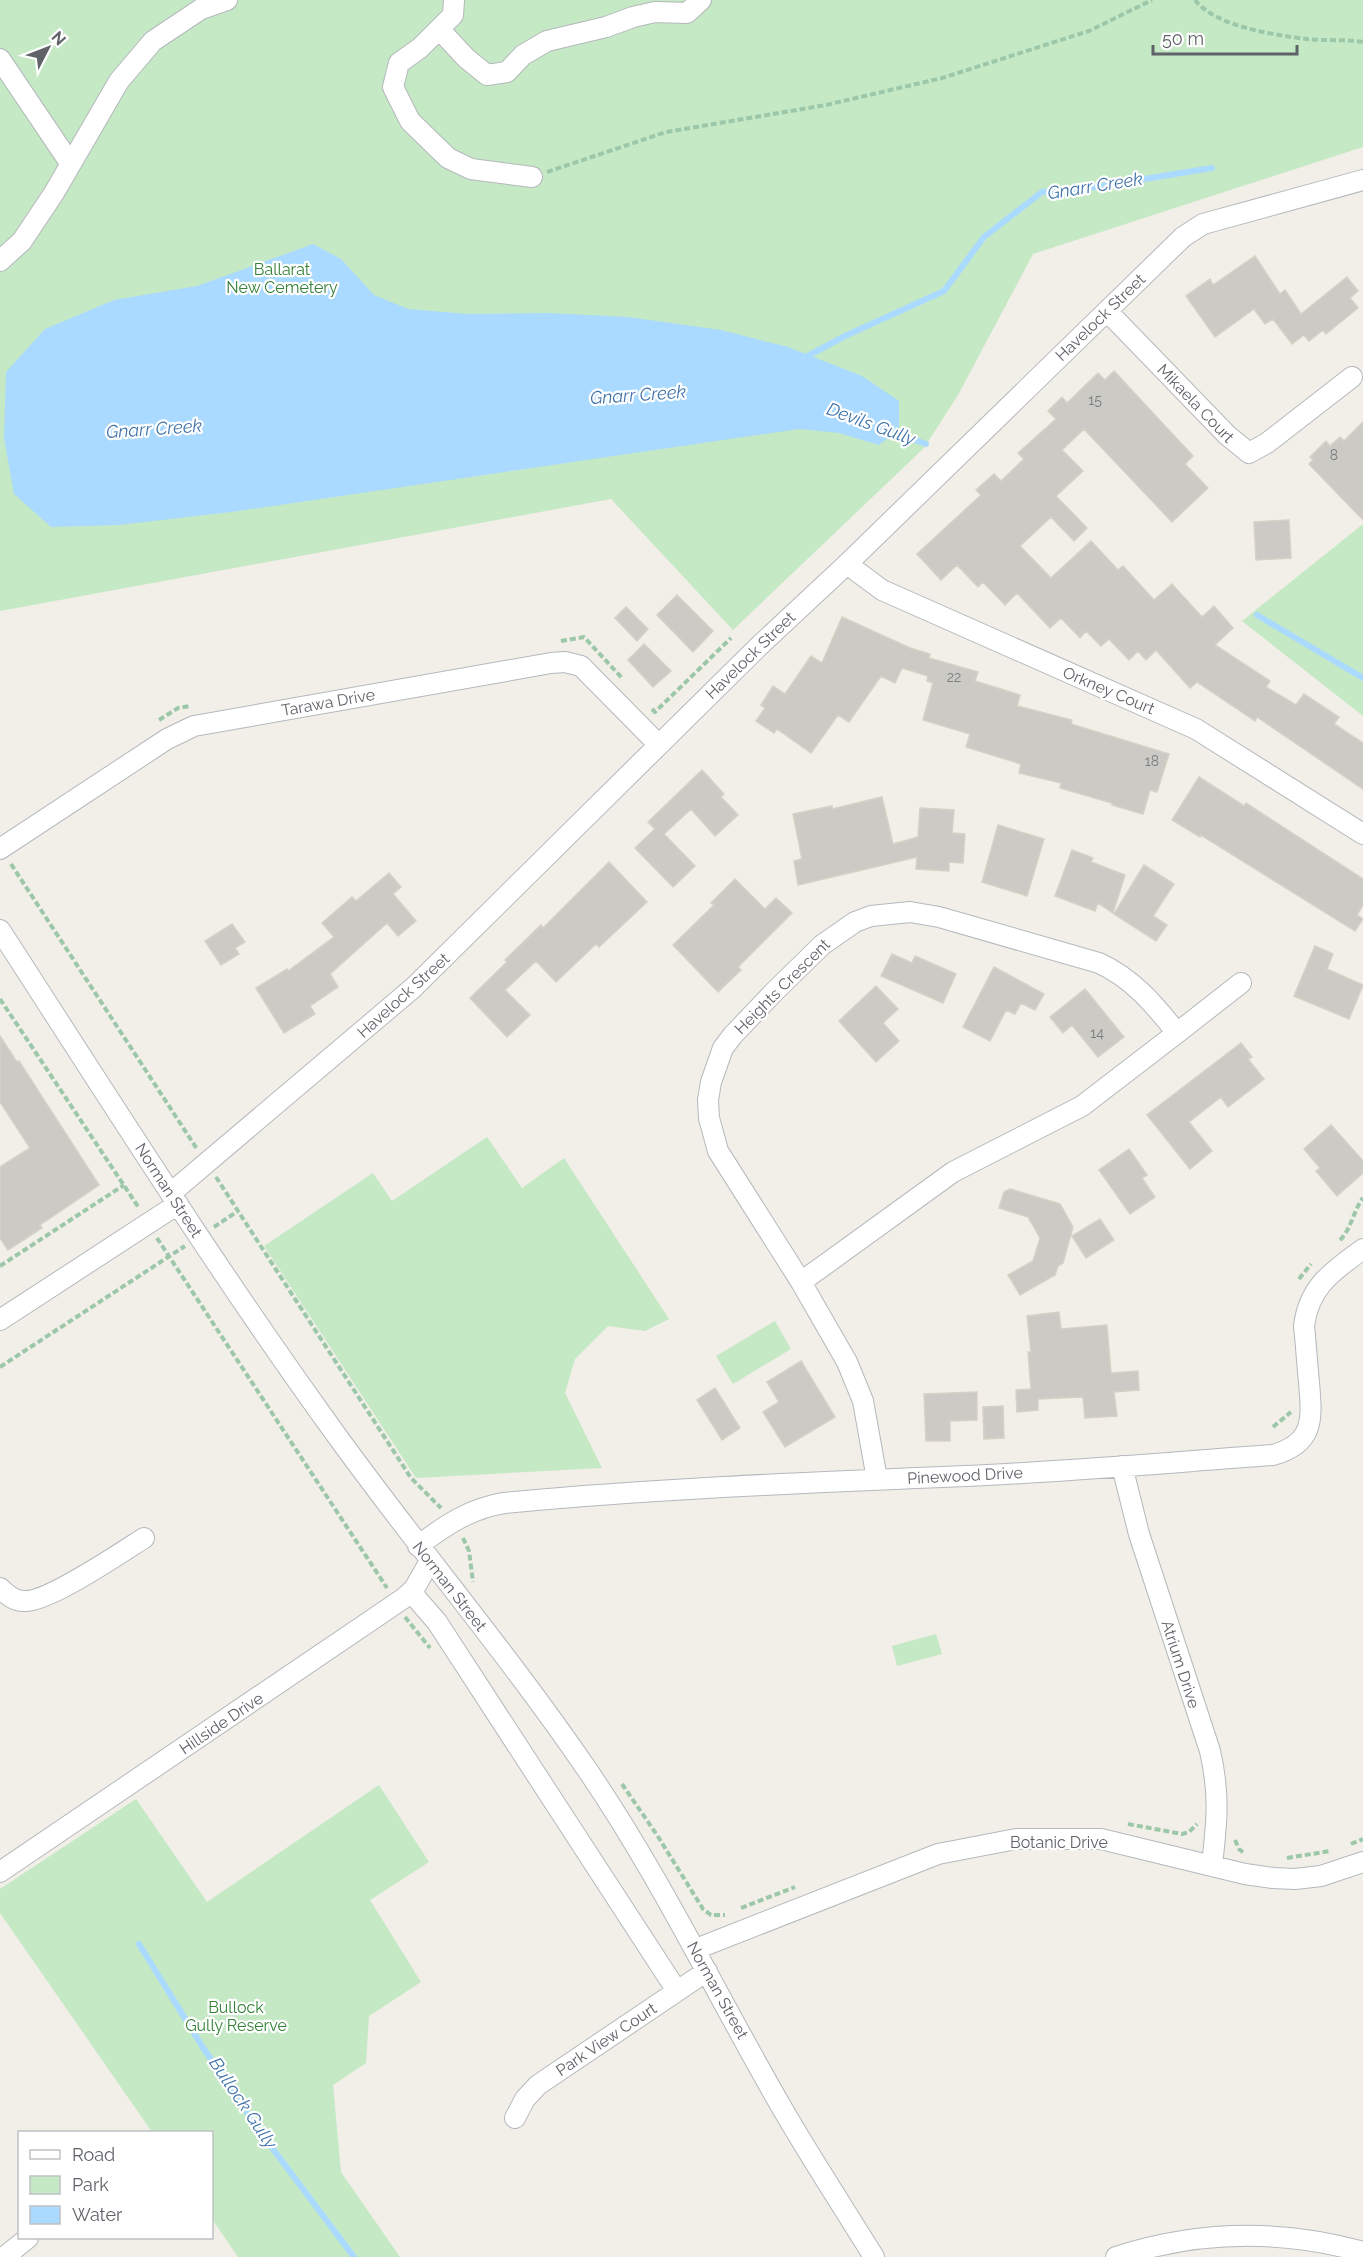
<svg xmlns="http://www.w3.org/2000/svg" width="1363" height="2257" font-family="Raleway,sans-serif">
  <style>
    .green { fill: #c5e8c5 }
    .water { fill: #aadaff }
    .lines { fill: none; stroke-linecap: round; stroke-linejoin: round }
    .stream { stroke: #aadaff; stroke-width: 6 }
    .building { fill: #cccac5; stroke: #d6d1c6; stroke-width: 1.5 }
    .minor-casing { stroke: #b5b8bc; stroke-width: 22 }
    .path { stroke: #9cc7a9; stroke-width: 4; stroke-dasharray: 6 3; stroke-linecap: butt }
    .minor { stroke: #fff; stroke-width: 20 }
    .labels { text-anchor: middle; stroke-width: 4.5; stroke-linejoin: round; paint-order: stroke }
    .number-label { font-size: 14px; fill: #7a7d7f }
    .park-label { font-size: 16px; fill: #348238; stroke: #fff }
    .street-label { font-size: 16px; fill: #5f6368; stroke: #fff }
    .water-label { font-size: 18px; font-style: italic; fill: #4174aa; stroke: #fff }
  </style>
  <rect width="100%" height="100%" fill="#f1efe8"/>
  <path class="green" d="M0,0H1363V147L1033,254L958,395L924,448L733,630L611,499L0,611Z
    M1363,524V716L1242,621Z
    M487,1137L522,1188L564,1158L669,1319L645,1331L608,1326L575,1359L565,1393L602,1468L416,1478L264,1246L373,1173L392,1201Z
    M775,1321L791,1349L733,1384L716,1356Z
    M936,1634L942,1654L897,1666L892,1646Z
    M379,1785L429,1862L370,1900L421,1982L369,2016L366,2063L333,2085L341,2172L400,2257H238L212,2219V2132H152L0,1913V1889L136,1799L207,1902Z"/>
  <path class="water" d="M313,244L341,259L374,295L408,309L468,314L547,313L628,317L721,330L788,347L862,376L899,401V430L879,445L839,433L799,429L231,512L119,525L51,527L14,494L4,438L6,372L45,329L114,300L197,286Z"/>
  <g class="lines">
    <path class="stream" d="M804,358L845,336L944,291L984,237L1042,192L1095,187L1212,168
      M890,431L926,444
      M1257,615L1363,678
      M139,1944L202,2046L261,2133L354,2257"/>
  </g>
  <path class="building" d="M1255,256L1280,294L1285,290L1301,314L1347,277L1358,291L1350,298L1358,308L1326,334L1323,330L1309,341L1304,335L1292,344L1273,319L1265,324L1254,309L1215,337L1186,296L1210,279L1213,285Z
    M1114,371L1193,456L1185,464L1208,488L1172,522L1084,429L1062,450L1083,471L1056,496L1087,528L1074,541L1051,517L1020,546L1051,578L1091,541L1118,570L1123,566L1154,600L1172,584L1202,617L1214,606L1233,628L1215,645L1270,681L1266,687L1296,705L1304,694L1339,717L1334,724L1363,743V789L1257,717L1255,721L1197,682L1190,688L1156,650L1146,660L1138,651L1129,660L1109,639L1101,646L1086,631L1080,638L1061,618L1050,628L1017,593L1005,605L983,582L978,587L957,565L941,580L917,554L981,495L976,490L994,474L1001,481L1024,459L1018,453L1056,419L1048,411L1062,397L1067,403L1098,373L1105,380Z
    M1363,422V520L1309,464L1313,460L1310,457L1326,441L1330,446L1340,437L1344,441Z
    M1289,520L1291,558L1256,560L1254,522Z
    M677,595L713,631L693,652L657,615Z
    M626,607L648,629L637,641L615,618Z
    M842,617L910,648L930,654L929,658L978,672L975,681L1020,695L1017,706L1072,720L1071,724L1169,754L1157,792L1150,790L1143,814L1112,805V803L1060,788L1061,783L1019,773L1021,764L966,747L970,734L923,720L933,683L927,681L928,676L902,668L895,683L881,676L849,722L838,715L811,753L777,729L774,733L756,721L765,708L761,705L773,686L785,694L811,656L822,663Z
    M644,644L671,671L653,687L628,660Z
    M702,770L724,794L721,797L738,815L715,836L691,809L664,834L695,866L673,887L635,848L655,829L648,822Z
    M1199,777L1244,806L1246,803L1363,879V905L1357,915L1363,919L1355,931L1201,835L1200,837L1172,820Z
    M882,797L893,844L918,837L920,808L954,810L952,833L965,834L963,863L949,862V871L916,869L917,857L798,885L794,861L802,859L793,814L832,806V809Z
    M998,825L1044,839L1027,896L982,882Z
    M1072,850L1093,858L1091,862L1125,875L1113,913L1098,903L1095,911L1055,896Z
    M609,862L647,902L599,947L596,944L556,982L536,961L505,990L530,1015L507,1037L470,998L507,962L505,960L541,925L543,928Z
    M1144,865L1174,884L1153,916L1167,925L1156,941L1114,914Z
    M389,873L401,887L393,894L416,921L398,936L387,923L330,974L338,987L310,1006L315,1014L284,1033L256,988L287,969L288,971L334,937L322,923L352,897L356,901Z
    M735,879L765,909L776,898L792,913L738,967L741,970L718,992L673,945L714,905L711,903Z
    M232,924L245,942L235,948L239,954L221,965L205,941Z
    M1315,946L1333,954L1327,969L1363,985L1349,1019L1294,996Z
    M892,954L912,963L915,956L956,974L943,1003L881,976Z
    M994,967L1044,994L1035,1010L1021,1003L1015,1014L1006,1010L990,1041L963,1027Z
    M876,986L898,1009L883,1023L899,1041L876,1062L839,1021Z
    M1085,989L1124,1037L1098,1057L1072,1025L1063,1033L1050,1017Z
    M0,1036L17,1062L19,1061L99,1185L40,1225L42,1228L8,1250L0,1238V1167L30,1148L0,1102Z
    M1241,1043L1252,1057L1248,1059L1264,1079L1228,1107L1221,1097L1189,1122L1212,1151L1190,1169L1147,1115Z
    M1331,1125L1363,1161V1173L1337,1196L1316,1171L1320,1168L1304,1149Z
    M1129,1149L1147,1175L1142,1178L1155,1197L1130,1214L1099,1170Z
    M1010,1189L1060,1204L1073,1227L1063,1263L1058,1266L1055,1275L1020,1295L1008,1275L1033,1261L1040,1238L1028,1217L999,1208L1004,1192Z
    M1100,1219L1114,1240L1086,1258L1072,1236Z
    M1059,1312L1061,1329L1107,1325L1111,1373L1138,1371L1139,1390L1114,1392L1117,1416L1085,1418L1083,1397L1038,1399V1410L1017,1412L1016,1390L1031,1389L1028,1352H1031L1027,1316Z
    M801,1361L835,1417L785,1447L763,1412L779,1402L767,1382Z
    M715,1388L740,1428L722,1440L697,1400Z
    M977,1392V1420L950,1421V1441H926L924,1394Z
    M1003,1406L1004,1438L984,1439L983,1407Z"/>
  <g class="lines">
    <g class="minor-casing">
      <path id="minor" d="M454,0L453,15L420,48L399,63L393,87L410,121L448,158L471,169L532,177
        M440,30L466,58L487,75L507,72L523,55L547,41L606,27L633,17L655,12L687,13L701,0
        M0,59L70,163
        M0,261L22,241L54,193L119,81L153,41L201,9L227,0
        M1107,311L1227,435L1249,453L1267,443L1352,377
        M847,564L882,590L1196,729L1363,834
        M0,849L167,739L194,726L551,663L565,662L581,666L658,744
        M0,930C110,1100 218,1272 337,1436C418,1548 508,1654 586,1768C660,1876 716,1994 782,2108C811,2158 843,2207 874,2257
        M1177,1033L1241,983
        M171,1193L413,988L757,648L847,564L1183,237L1203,224L1363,180
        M801,1282L953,1172L1082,1106L1177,1033C1154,1004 1132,978 1099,963L939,917L910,912L871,916L855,922L822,945L773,993L733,1035L723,1048L711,1082L708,1100L709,1118L718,1151L801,1282L847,1362L863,1401L877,1479
        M0,1320L178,1204
        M1122,1466L1139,1534L1210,1751C1220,1795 1217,1821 1212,1865
        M418,1546C444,1526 471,1508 504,1503C650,1489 796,1483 943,1477C1053,1473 1163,1463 1273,1455C1315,1443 1312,1419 1309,1382C1307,1363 1306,1344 1304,1326C1309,1286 1333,1271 1363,1249
        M0,1588C7,1595 14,1601 24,1601C47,1603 122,1552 144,1538
        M411,1592L437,1622L677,1991
        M0,1872L404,1598L414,1589L430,1561
        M696,1949L938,1854L1016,1839H1101L1245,1874L1273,1878L1295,1879L1321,1876L1363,1862
        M515,2118L525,2099L538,2085L707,1971
        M4,2257L28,2238
        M1116,2257C1197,2231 1281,2229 1363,2252"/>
    </g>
    <path class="path" d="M1195,0C1216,27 1275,35 1307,39C1326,41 1345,39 1363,42
      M547,172L666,132L826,105L942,78L1089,31L1152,0
      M561,641L584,637L622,678
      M652,709L655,712L731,638
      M159,720L178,708L190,706
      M11,864L197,1149
      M0,999L139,1208
      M216,1177L411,1478L441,1508
      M214,1227L238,1211
      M157,1238L387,1588
      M1340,1240C1352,1228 1353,1211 1363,1198
      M0,1266L124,1185
      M1299,1279L1311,1264
      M0,1367L185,1246
      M1273,1427L1291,1412
      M463,1538L469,1551L473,1582
      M405,1617L430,1648
      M622,1784L657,1835L703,1909L711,1915H725
      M1128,1824L1182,1834L1189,1832L1197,1824
      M1235,1840L1239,1849L1244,1853
      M1351,1844L1363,1839
      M1287,1858L1330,1851
      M741,1908L795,1887"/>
    <use href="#minor" class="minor"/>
  </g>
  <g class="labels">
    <g class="number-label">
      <text x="1095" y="405">15</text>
      <text x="1334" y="460">8</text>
      <text x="954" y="682">22</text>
      <text x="1152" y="766">18</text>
      <text x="1097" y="1038">14</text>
    </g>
    <g class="park-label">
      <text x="282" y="275">Ballarat<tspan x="282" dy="18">New Cemetery</tspan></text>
      <text x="236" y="2013">Bullock<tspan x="236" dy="18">Gully Reserve</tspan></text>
    </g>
    <g class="street-label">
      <text transform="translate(1100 317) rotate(-44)" y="6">Havelock Street</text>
      <text transform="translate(1196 403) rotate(46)" y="6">Mikaela Court</text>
      <text transform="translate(750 655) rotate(-44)" y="6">Havelock Street</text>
      <text transform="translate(1109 690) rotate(23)" y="6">Orkney Court</text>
      <text transform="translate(328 702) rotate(-10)" y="6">Tarawa Drive</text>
      <text transform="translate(782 986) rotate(-45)" y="6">Heights Crescent</text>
      <text transform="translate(403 995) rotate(-42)" y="6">Havelock Street</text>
      <text transform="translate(169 1190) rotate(57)" y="6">Norman Street</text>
      <text transform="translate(965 1475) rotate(-3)" y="6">Pinewood Drive</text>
      <text transform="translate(450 1586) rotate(52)" y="6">Norman Street</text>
      <text transform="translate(1181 1664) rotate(72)" y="6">Atrium Drive</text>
      <text transform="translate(221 1723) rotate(-34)" y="6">Hillside Drive</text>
      <text x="1059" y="1848">Botanic Drive</text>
      <text transform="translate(718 1990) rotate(61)" y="6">Norman Street</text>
      <text transform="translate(606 2039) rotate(-34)" y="6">Park View Court</text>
    </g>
    <g class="water-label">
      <text transform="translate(1095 186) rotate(-9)" y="6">Gnarr Creek</text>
      <text transform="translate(638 395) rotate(-4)" y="6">Gnarr Creek</text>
      <text transform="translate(871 424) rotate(20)" y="6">Devils Gully</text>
      <text transform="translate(154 429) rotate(-4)" y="6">Gnarr Creek</text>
      <text transform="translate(243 2103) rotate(56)" y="6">Bullock Gully</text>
    </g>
  </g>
  <rect x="18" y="2131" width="195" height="108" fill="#ffffff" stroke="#bfc1c3" stroke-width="1.5"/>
  <rect x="30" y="2150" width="30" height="9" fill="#ffffff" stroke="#bfc1c3" stroke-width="1.5"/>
  <text x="72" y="2161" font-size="18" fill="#5f6368">Road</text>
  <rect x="30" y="2176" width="30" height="18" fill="#c5e8c5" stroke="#bfc1c3" stroke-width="1.5"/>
  <text x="72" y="2191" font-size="18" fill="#5f6368">Park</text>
  <rect x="30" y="2206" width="30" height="18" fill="#aadaff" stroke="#bfc1c3" stroke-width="1.5"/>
  <text x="72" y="2221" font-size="18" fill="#5f6368">Water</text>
  <g transform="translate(48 48) rotate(48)" stroke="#ffffff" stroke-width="4.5" paint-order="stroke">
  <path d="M0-4.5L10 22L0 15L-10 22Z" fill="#5f6368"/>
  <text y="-9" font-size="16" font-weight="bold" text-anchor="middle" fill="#5f6368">N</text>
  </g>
  <path d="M1153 45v9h144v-9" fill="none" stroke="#5f6368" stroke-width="3"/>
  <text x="1162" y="45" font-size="18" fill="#5f6368" stroke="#ffffff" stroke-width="4.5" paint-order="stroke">50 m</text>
</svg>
